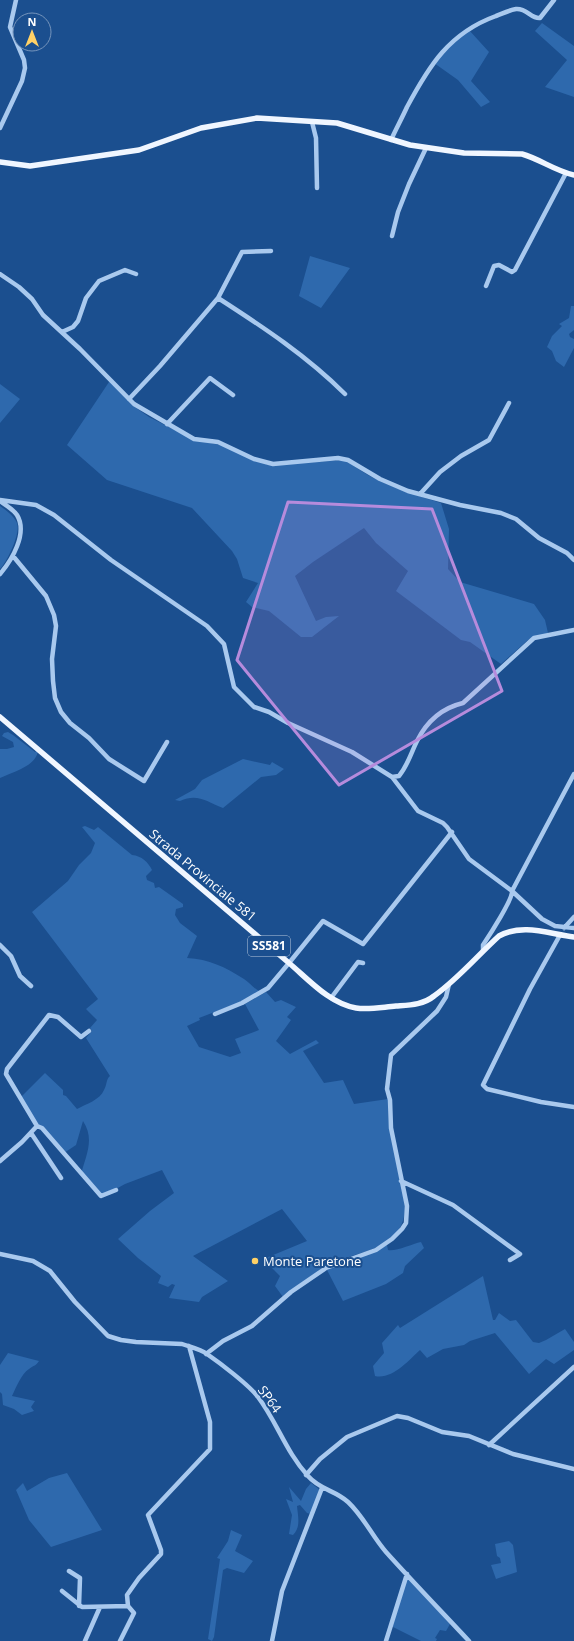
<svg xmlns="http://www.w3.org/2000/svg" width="574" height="1641" font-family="'Open Sans',sans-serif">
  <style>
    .green { fill: #2e69ad }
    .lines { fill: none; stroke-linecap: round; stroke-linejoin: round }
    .minor { stroke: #a9c9ee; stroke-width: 4.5 }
    .major { stroke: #f0f6ff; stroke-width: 5.5 }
    .marked { fill: #b68bdc; fill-opacity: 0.2; stroke: #b68bdc; stroke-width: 3; stroke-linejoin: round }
    .poi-dot { fill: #ffd166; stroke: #1b4f8f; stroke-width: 1.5 }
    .labels { text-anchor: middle; stroke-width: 4; stroke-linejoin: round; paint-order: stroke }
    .shield { fill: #1b4f8f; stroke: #bbcadd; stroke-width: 1 }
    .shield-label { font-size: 12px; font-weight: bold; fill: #fff }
    .street-label { font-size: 13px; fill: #fff; stroke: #1b4f8f }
    .poi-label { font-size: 13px; fill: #fff; stroke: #1b4f8f; text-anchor: start }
  </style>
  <rect width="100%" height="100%" fill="#1b4f8f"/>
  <path class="green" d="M542,23L574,46V97L545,87L567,60L535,31Z
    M469,30L489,52L471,81L490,102L481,107L458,80L434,63L452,43Z
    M310,256L350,268L321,308L299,296Z
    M571,306H574V330L569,334L570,337L574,339V348L564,367L556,361L552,351L547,347L552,336L562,326L559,324L569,318Z
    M111,379L132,405L149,417L195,440L226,446L268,465L346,460C374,483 407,492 441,503L449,529L448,569L460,582L534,604L545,620L548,633L528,640L501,664L470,642L461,640L396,591L408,571L376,543L364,528L313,562L295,576L316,621L326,617L339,616L312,637H301L269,611L252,607L246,602L258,583L243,578L237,559L232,551L192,508L107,480L67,445Z
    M0,384L20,399L0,423Z
    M0,506C6,510 14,516 17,523C21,533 7,562 0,569Z
    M8,732L13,735L35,752L38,750C37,766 13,772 0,778V749H7L14,747L13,742L2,736L4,733Z
    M243,759L270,765L272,762L284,769L276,775L261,777L223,808C206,801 197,793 180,801L175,800L195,789L202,780Z
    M85,826L94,830L98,827L132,855C142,856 148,862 152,870L146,876L147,880L154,883L155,888L159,887L183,904V907L176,909L175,915L180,923L197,936L187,958C209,959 225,967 244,979C249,982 253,988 259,991L238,1003L199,1018L200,1020L187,1026L199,1047L230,1057L241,1053L235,1039L259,1030L245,1004L266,992L275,1002L281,1000L296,1007L287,1017L291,1020L276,1041L290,1054L316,1040L319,1043L303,1051L324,1083L343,1080L354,1104L388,1099L389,1126L405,1205C406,1253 353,1250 322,1268C309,1277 296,1287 283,1297L275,1286L280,1276L272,1268L266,1258L307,1241L282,1209L193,1256L228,1281L202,1297L199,1302L169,1298L175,1285L172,1284L168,1287L158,1283L161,1276L138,1258L118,1239L150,1211L174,1193L162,1170L125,1184L105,1195H100L81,1174C86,1155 95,1139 83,1121L76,1145L64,1153L37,1125L21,1097L45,1073L63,1090V1095L66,1096L77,1109C86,1104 100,1100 104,1090C107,1085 106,1079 110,1076L86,1038L92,1031L90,1028L97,1020L86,1009L98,999L32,912L68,881L79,865L91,853L95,843L82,827Z
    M421,1242L424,1248L405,1266L403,1273L386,1284L343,1301L327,1270L387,1245L388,1250C395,1252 412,1244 421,1242Z
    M483,1276L493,1320H495L499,1313L510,1321L516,1320L533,1342L539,1343L546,1340L565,1329L574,1342V1350L554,1364L546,1359L529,1374L495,1333L470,1341L464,1345L443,1349L427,1358L420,1350C409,1360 392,1380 375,1376L373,1366L384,1353L382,1343L398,1325L400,1328Z
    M8,1353L39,1361C36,1366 34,1365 29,1369C21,1374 16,1388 12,1396L35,1401L31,1407L34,1411L22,1415L14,1409L3,1405L2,1394L0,1392V1365Z
    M67,1473L102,1530L51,1547L29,1520L16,1490L23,1483L27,1491L49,1478Z
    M311,1483L320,1490L311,1514L307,1513L300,1505L297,1506C298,1517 301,1527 293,1535L289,1534L292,1515L286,1499L293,1502L289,1487L301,1501L306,1489Z
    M231,1530L242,1535L235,1551L253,1561L244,1573L227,1568L223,1570L214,1637L212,1641L208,1639L220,1559L217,1558L228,1541Z
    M509,1541L513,1545L517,1572L496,1579L491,1565L501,1563L500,1558L497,1556L495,1544Z
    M407,1577L450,1624L446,1631L440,1630L435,1638L437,1639L436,1641H421L391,1626Z"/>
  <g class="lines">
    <path class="minor" d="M312,122L316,138L317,188
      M0,128L22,81L25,68L24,60L10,27L16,0
      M391,140C396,129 402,118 407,107C429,66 449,33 496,16C502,14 509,10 516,9C527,8 531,19 540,18L554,0
      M392,236L398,212L409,184L426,148
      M0,274L19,287L32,299L43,315L80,349L134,404L194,439L218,442L254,459L273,464L338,458L348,460L380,479L408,491L460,505L501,513L516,519L539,538L567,553L574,560
      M486,286L494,266L499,265L512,272L515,270L566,173
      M218,298C263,327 307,356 345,394
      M62,332L73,327L78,321L86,298L99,281L125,270L136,274
      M129,399L160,366L218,298L242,252L271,251
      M167,424L210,378L233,395
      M420,494L440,472L461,456L489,440L509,403
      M0,500L36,505L54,515L111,560L207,626L224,644L234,687L254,707L269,712L288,723L352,752L392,777L399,776C408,765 411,753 417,741C427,721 442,708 463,703L534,638L574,630
      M0,501C5,505 13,509 17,515C28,533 12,560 0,574
      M13,556L46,596L54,615L56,626L52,659L53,681L55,698L61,712L70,723L89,738L109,759L144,781L167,742
      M392,777L418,811L443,823L447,827L469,859L512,891L542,919L555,926L574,928
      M564,928L574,917
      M560,935L530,989L483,1085L487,1089L541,1102L574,1107
      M0,945L11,956L20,976L31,986
      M483,951V945C489,936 513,899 512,891L574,774
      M289,963L323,921L363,944L452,832
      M331,998L358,962L363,963
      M215,1014L242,1003L268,988L289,963
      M37,1126L42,1128L101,1196L116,1190
      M31,1133L61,1178
      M0,1161L22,1142L37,1126L6,1074L7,1069L49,1015L58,1017L81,1037L89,1031
      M401,1181L453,1205L520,1254L510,1260
      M0,1254L33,1261L50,1271L75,1302L108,1336L121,1340L136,1342L182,1344C190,1347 200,1349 207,1354C220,1363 249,1385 258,1397C277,1422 286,1452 308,1476C320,1490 335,1490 348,1502C364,1517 372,1536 386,1552C413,1582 441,1611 469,1641
      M206,1354L223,1341L252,1326L291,1292L326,1268L376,1250L392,1239L402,1229L406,1223L407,1206L391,1128L390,1100L387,1089L391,1055L437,1011L446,997L449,984
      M489,1445L574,1367
      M306,1475L320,1459L347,1437L397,1416L408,1418L442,1432L469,1436L513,1454L574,1469
      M69,1571L80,1578L79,1606
      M62,1591L82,1607L128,1606
      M85,1641L100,1607
      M120,1641L134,1613L128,1606L127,1595L139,1578L161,1554V1550L148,1515L210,1449V1422L189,1346
      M272,1641L282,1591L322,1488
      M386,1641L407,1574"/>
    <path class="major" d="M0,162L30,166L139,150L201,128L257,118L337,123L410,145L464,153L522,154C540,159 555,171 574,175
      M0,717L289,963C308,979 330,1004 356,1008C369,1010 383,1007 396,1006C409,1005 423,1005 434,996C458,979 477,956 499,936C523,923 549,934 574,937"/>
  </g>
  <path class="marked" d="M288,502L432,509L502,691L339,785L237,660Z"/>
  <circle class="poi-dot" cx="255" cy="1261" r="4"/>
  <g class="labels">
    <rect class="shield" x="248" y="936" width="42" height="20" rx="3"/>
    <g class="shield-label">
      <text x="269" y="950">SS581</text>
    </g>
    <g class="street-label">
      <text transform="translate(203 875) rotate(40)" y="5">Strada Provinciale 581</text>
      <text transform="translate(270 1399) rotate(54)" y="5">SP64</text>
    </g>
    <g class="poi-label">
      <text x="263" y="1266">Monte Paretone</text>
    </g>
  </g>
  <g transform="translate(32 32)"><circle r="19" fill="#1b4f8f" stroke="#7695bc"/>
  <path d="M0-3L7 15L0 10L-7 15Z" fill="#ffd166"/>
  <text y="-6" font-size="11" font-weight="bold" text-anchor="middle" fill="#ffffff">N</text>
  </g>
</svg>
